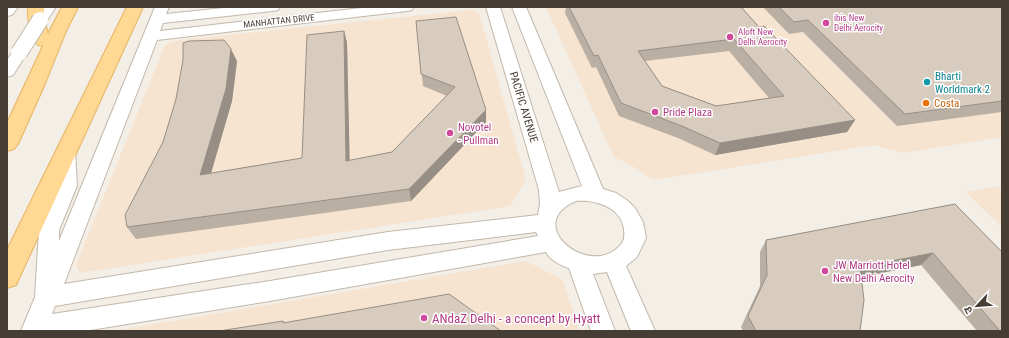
<svg xmlns="http://www.w3.org/2000/svg" width="1009" height="338" font-family="'Roboto Condensed','Noto Sans Devanagari',sans-serif">
  <style>
    .commercial { fill: #f6e3d0 }
    .lines { fill: none; stroke-linecap: round; stroke-linejoin: round }
    .minor-casing { stroke: #c2b8ab; stroke-width: 2 }
    .major-casing { stroke: #e7b461; stroke-width: 2 }
    .minor { fill: #fff; fill-rule: evenodd }
    .major { fill: #ffd894; fill-rule: evenodd }
    .minor-bridge-casing { stroke: #c2b8ab; stroke-width: 18; stroke-linecap: butt }
    .minor-bridge { stroke: #fff; stroke-width: 16 }
    .wall { fill: #baafa3; fill-rule: evenodd }
    .shaded-wall { fill: #978f85 }
    .building { fill: #d8ccbe; stroke: #978f85; fill-rule: evenodd }
    .hotel-dot { fill: #d1479c; stroke: #fff; stroke-width: 1.5 }
    .culture-dot { fill: #0f9aa8; stroke: #fff; stroke-width: 1.5 }
    .food-dot { fill: #e8710a; stroke: #fff; stroke-width: 1.5 }
    .labels { text-anchor: middle; stroke-width: 3; stroke-linejoin: round; paint-order: stroke }
    .far-hotel-label { font-size: 9px; fill: #b23c85; stroke: #fff; text-anchor: start }
    .far-street-label { font-size: 9px; fill: #463e35; stroke: #fff }
    .culture-label { font-size: 11px; fill: #0d838f; stroke: #fff; text-anchor: start }
    .food-label { font-size: 11px; fill: #c56008; stroke: #fff; text-anchor: start }
    .street-label { font-size: 11px; fill: #463e35; stroke: #fff }
    .hotel-label { font-size: 11px; fill: #b23c85; stroke: #fff; text-anchor: start }
    .near-hotel-label { font-size: 13px; fill: #b23c85; stroke: #fff; text-anchor: start }
  </style>
  <rect width="100%" height="100%" fill="#f3eee6"/>
  <path class="commercial" d="M546,7H1002V137L904,153L874,145L653,180L631,165L614,157Z
    M473,10L479,13L526,180L510,206L80,273L76,265L165,45L179,40Z
    M1002,186V227L966,192Z
    M526,261L563,280L579,331H114Z"/>
  <g class="lines">
    <g class="minor-casing">
      <path id="minor" d="M7,7H18L12,15L7,16Z
        M42,7H56L45,23L40,24L35,23L33,20Z
        M155,7H169L166,14L233,7H280L278,10L273,11L163,23L160,31L370,7H414L412,10L407,11L157,40L64,284L388,232L538,215L540,204L539,190L486,7H500L559,192L582,186L512,7H526L603,189L616,193L628,201L635,208L643,222L646,238L637,257L626,266L655,331H631L607,272L593,274L615,331H591L569,268C561,266 550,260 546,252L270,301L84,331H21L35,297L39,230L57,186V151L59,146L66,144L73,146L75,151L77,186L59,230V241ZM576,201C595,199 621,207 624,229C625,239 624,243 615,250C583,274 524,223 576,201ZM536,232L538,236L270,281L52,314L55,306L388,250Z
        M19,48L24,50L27,53L13,75L7,77V60L14,50Z"/>
    </g>
    <g class="major-casing">
      <path id="major" d="M28,7H44V20L48,34L62,7H78L66,31L44,86L18,144L14,149L7,151V123L43,46L38,45C30,33 27,22 28,7Z
        M127,7H143L16,285L7,288V250Z"/>
    </g>
    <use href="#minor" class="minor"/>
    <use href="#major" class="major"/>
    <g class="minor-bridge-casing">
      <path id="minor-bridge" d="M19,53L40,20"/>
    </g>
    <use href="#minor-bridge" class="minor-bridge"/>
  </g>
  <path class="wall" d="M566,7H741L759,27L855,120L847,132L715,155L678,138L619,116L596,67L592,68L565,13ZM729,51L769,98L716,106L662,86L645,61Z
    M763,7H1002V112L897,126L803,32L789,34Z
    M416,21L486,110V122L411,201L136,239L127,227L163,142L176,99L237,61L232,101L211,173L302,158L344,31L347,43L349,161L392,152L447,96L423,86Z
    M955,204L1002,331H977L921,265L862,277L860,331H743L741,327L760,286V252L766,240Z"/>
  <path class="shaded-wall" d="M344,31L347,43L350,174L346,161Z
    M231,49L237,61L232,101L207,187L200,175Z
    M486,110V122L411,201L409,189Z
    M855,120L847,132L715,155L720,143Z
    M933,253L921,265L851,279L860,267Z"/>
  <path class="building" d="M569,7H741L759,27L764,26L855,120L720,143L682,126L621,103L598,55L594,56ZM734,39L784,96L716,106L662,86L638,51Z
    M779,7H1002V101L905,114L808,20L794,22Z
    M456,17L486,110L409,189L127,227L125,215L163,142L176,99L183,60V43L189,41L224,40L231,49L226,89L200,175L302,158L307,35L344,31L346,161L392,152L455,87L421,74L416,21Z
    M955,204L1002,252V331H1000L933,253L860,267L864,300L860,331H756L748,316L767,275L766,240Z
    M449,294L501,331H219L283,321V323Z"/>
  <g class="hotel-dot">
    <circle cx="826" cy="23" r="4"/>
    <circle cx="730" cy="37" r="4"/>
    <circle cx="655" cy="112" r="4"/>
    <circle cx="450" cy="133" r="4"/>
    <circle cx="825" cy="271" r="4"/>
    <circle cx="424" cy="318" r="4"/>
  </g>
  <circle class="culture-dot" cx="927" cy="82" r="4"/>
  <circle class="food-dot" cx="926" cy="103" r="4"/>
  <g class="labels">
    <g class="far-hotel-label">
      <text x="834" y="21">ibis New<tspan x="834" dy="10">Delhi Aerocity</tspan></text>
      <text x="738" y="35">Aloft New<tspan x="738" dy="10">Delhi Aerocity</tspan></text>
    </g>
    <g class="far-street-label">
      <text transform="translate(279 21) rotate(-6)" y="3">MANHATTAN DRIVE</text>
    </g>
    <g class="culture-label">
      <text x="935" y="80">Bharti<tspan x="935" dy="13">Worldmark 2</tspan></text>
    </g>
    <g class="food-label">
      <text x="934" y="107">Costa</text>
    </g>
    <g class="street-label">
      <text transform="translate(524 107) rotate(73)" y="4">PACIFIC AVENUE</text>
    </g>
    <g class="hotel-label">
      <text x="663" y="116">Pride Plaza</text>
      <text x="458" y="131">Novotel<tspan x="458" dy="13">- Pullman</tspan></text>
      <text x="833" y="269">JW Marriott Hotel<tspan x="833" dy="13">New Delhi Aerocity</tspan></text>
    </g>
    <g class="near-hotel-label">
      <text x="432" y="323">ANdaZ Delhi - a concept by Hyatt</text>
    </g>
  </g>
  <rect width="1009" height="338" fill="none" stroke="#463e35" stroke-width="16"/>
  <g transform="translate(977 306) rotate(244)" stroke="#ffffff" stroke-width="3" paint-order="stroke">
  <path d="M0-3L7 15L0 10L-7 15Z" fill="#463e35"/>
  <text y="-6" font-size="11" font-weight="bold" text-anchor="middle" fill="#463e35">उ</text>
  </g>
</svg>
